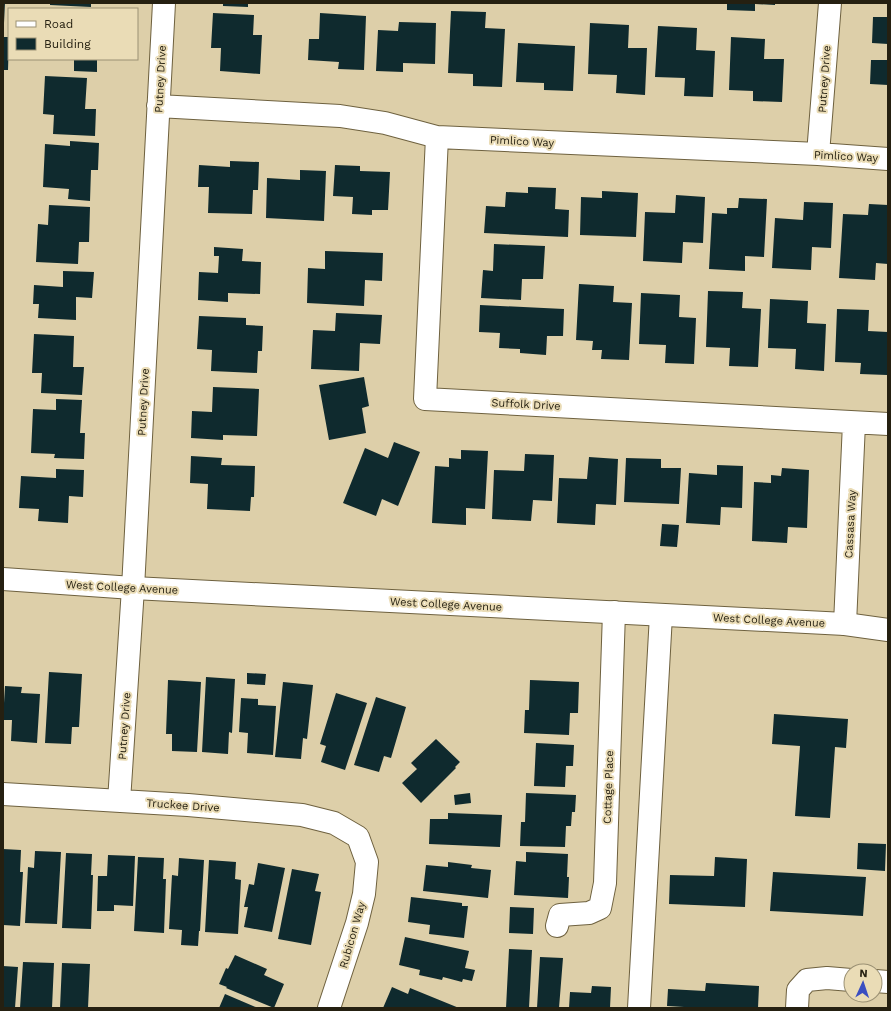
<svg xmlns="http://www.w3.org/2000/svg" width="891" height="1011" font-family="'Work Sans',sans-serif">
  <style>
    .building { fill: #0f2a2e }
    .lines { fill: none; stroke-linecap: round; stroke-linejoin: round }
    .minor-casing { stroke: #6e613f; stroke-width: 24 }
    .major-casing { stroke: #6e613f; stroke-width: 24 }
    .minor { stroke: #fff; stroke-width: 22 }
    .major { stroke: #fff; stroke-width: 22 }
    .labels { text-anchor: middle; stroke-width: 4; stroke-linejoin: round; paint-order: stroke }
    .street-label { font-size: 11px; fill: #252011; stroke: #eadcb6 }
  </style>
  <rect width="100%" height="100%" fill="#ddcfa9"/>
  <path class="building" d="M3,3H5L4,23H3Z
    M50,3H91V7L50,5Z
    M223,3H248V7L223,6Z
    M727,3H775V5L755,4V11L727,10Z
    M451,11L486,12L485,28L505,29L502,87L473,86V74L448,73Z
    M213,13L254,15L253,35H262L260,74L220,71L221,48H211Z
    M320,13L366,16L364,70L338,69L339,62L308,60L309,39H319Z
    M873,17H888V44L872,43Z
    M399,22L436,23L435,64L403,63V72L376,71L378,30L398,31Z
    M590,23L629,25L628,48H647L645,95L616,93L617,75L588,74Z
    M658,26L697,28L696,50L715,51L713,97L684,96L685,78L655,77Z
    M3,37H9L8,70H3Z
    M731,37L765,39L764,59H784L782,102L753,101V91L729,90Z
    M518,43L575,46L573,91L544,90V83L516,82Z
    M74,59H97V72L74,71Z
    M871,60H888V85L870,84Z
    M45,76L87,78L85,109H96L95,136L53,134L54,115L43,114Z
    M70,141L99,143L98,170H91L90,201L68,199L69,189L43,187L45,144L70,146Z
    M230,161L259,162L258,190H253L252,214L208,213L209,187H198L199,165L230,167Z
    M335,165L360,166V171L390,172L388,210H372V215L352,214L353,197L333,196Z
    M300,170L326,171L324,221L266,218L267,178L300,180Z
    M528,187L556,188L555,209L569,210L568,237L484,233L486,206L505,207L506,192L528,193Z
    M602,191L638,193L636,237L580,235L581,197L602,198Z
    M676,195L705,197L703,243L683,242L682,263L643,261L645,212L675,213Z
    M739,198L767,199L764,257L745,256V271L709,269L712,213L727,214V208H738Z
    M804,202L833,203L831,248L812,247L811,270L772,268L775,218L803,220Z
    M869,204L888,205V264L876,263L875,280L839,278L843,214L868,215Z
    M49,205L90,207L89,242H79L78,264L36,262L38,224L48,225Z
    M494,244L545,246L543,279H522L521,300L481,298L483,270L493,271Z
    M214,247L243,249L242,261L261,262L260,294L228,293V302L198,300L199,272L218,273L219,256H214Z
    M325,251L383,253L382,281L365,280L364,306L307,303L308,268L325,269Z
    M63,271L94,272L92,298L76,297V320L38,318L39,304H33L34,285L63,287Z
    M579,284L614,286L613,302L632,303L629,360L601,359L602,350H592L593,341L576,340Z
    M708,291L743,292L742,308L761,309L758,367L729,366L730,348L706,347Z
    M641,293L680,295L679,317L696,318L694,364L665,363L666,345L639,344Z
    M770,299L808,301L807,323L826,324L824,371L795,369L796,349L768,348Z
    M480,305L564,309L563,336H547L546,355L520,353V349L499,348L500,333L479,332Z
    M837,309L869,310L868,331L888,332L887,375L860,374L861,363L835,362Z
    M336,313L382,315L380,344L360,343L359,371L311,369L313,330L335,331Z
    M199,316L246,318V325L263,326L262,351H258L257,373L211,371L212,350L197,349Z
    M34,334L74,336L73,367H84L82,395L41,393L42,373H32Z
    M364,377L369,406L362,408L366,433L329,440L319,385Z
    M213,387L259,389L257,436L223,435V440L191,438L192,411L212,412Z
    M56,399L82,400L80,433H85L84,459L54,458L55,454L31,453L33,409L56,410Z
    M394,442L420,452L398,506L382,499L376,516L343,503L365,448L388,458Z
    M461,450L488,451L485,509L466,508V525L432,523L435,466L449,467V458L461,459Z
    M525,454L554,455L552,501L533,500L531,521L492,519L494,470L524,471Z
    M191,456L222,458L221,465L255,466L254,497H251L250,511L207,509L208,484L190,483Z
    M589,457L618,459L616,505L596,504L595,525L557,523L559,478L587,479Z
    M626,458L661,459V468H681L679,504L624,502Z
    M717,465L743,466L742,508L721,507L720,525L686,523L689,473L717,475Z
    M782,468L809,470L807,528L788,527L787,543L752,541L754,482L771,483V475L781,476Z
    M56,469L84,470L83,497L69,496L68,523L38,521L39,509L19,508L21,476L56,478Z
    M662,524L679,525L677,547L660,546Z
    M49,672L82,674L79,727H72L71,744L45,743Z
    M247,673L266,674L265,685L247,684Z
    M206,677L235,679L232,733L229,732L228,754L202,752Z
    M168,680L201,682L197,752L172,751V734H166Z
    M530,680L579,682L578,713H570L569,735L524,733L525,710H529Z
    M283,682L313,685L307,739L303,738L301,759L275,757Z
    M5,686L22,687L21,693L40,694L37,743L11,741L12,720H3Z
    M336,693L367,703L345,770L321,762L326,746L320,744Z
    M376,697L406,707L391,758L384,756L379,772L354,765Z
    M241,698L258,699V705L276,706L273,755L247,753L248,733L239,732Z
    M774,714L848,719L846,748L835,747L830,818L795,816L800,746L772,744Z
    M436,739L460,762L455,767L456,768L421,803L402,783L417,769L411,763Z
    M536,743L574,745L573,766H566L565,787L534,786Z
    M470,793L471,803L455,805L454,795Z
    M526,793L576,795L575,812H572L571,826H566L565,847L520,846L521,822H525Z
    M448,813L502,815L500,847L429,844L430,819H448Z
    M858,843L886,844L885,871L857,869Z
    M3,849L21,850L20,872H23L20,926L3,925Z
    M35,851L61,852L57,924L25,923L28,867L34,868Z
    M526,852L568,854L567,877H569L568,898L514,895L516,861L526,862Z
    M66,853L92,854L91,875H93L91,929L62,928Z
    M108,855L135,856L133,906L114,905V911H97L98,876H107Z
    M138,857L164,858L163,879H166L164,933L134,931Z
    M715,857L747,859L745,907L669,904L670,875L714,876Z
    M179,858L204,860L200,931H199L198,946L181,945L182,930L169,929L172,875L178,876Z
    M209,860L236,862L235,879L241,880L238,934L205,932Z
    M448,862L472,865L471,868L491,870L488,898L423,891L426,865L448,867Z
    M258,863L285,868L272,932L244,927L248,907H244L249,884L254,885Z
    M292,869L319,874L315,891L321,892L311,945L278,939Z
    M773,872L866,877L863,916L770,911Z
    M411,897L462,903V906H468L464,938L429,934L430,925L408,922Z
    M510,907L534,908L533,934L509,933Z
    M405,937L469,951L465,968L475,970L472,981L463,979L462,982L443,977L442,980L419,975L420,970L399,965Z
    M509,949L532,950L529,1008H506Z
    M235,955L267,969L264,975L284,984L274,1008L226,988L227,987L219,984L226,968L228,969Z
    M540,957L563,958L559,1008H537Z
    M23,962L54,963L52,1008H20Z
    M62,963L90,964L88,1008H60Z
    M3,966L18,967L15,1008H3Z
    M706,983L759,986L758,1008H684V1007L667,1006L668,989L705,991Z
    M592,986L611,987L610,1008H569L570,992L591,993Z
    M392,987L408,994L410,988L459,1008H383Z
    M225,994L258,1008H219Z"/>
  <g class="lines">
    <g class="minor-casing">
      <path id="minor" d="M158,106L340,116L385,123L437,137L818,154L888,159
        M437,137L425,399L888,424
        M818,154L830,3
        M845,624L854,423
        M3,794L188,805L302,815L334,823L358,837L367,862L364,894L357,923L329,1008
        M119,801L133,588L164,3
        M557,926L560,915L589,913L600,908L605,883L614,612
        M875,981L888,982
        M639,1008L661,615
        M797,1008L798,990L807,980L827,978L851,980"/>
    </g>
    <g class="major-casing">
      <path id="major" d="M3,579L133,588L845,624L888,630"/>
    </g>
    <use href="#minor" class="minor"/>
    <use href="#major" class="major"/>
  </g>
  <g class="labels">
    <g class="street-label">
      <text transform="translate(160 79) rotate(-87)" y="4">Putney Drive</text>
      <text transform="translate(824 79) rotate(-86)" y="4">Putney Drive</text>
      <text transform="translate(522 141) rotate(3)" y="4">Pimlico Way</text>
      <text transform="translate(846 156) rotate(3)" y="4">Pimlico Way</text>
      <text transform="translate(143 402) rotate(-87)" y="4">Putney Drive</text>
      <text transform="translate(526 404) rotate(3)" y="4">Suffolk Drive</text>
      <text transform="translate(850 524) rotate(-87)" y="4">Cassasa Way</text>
      <text transform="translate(122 587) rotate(3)" y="4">West College Avenue</text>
      <text transform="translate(446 604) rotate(3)" y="4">West College Avenue</text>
      <text transform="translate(769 620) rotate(3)" y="4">West College Avenue</text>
      <text transform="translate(124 726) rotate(-86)" y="4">Putney Drive</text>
      <text transform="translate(608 787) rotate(-88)" y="4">Cottage Place</text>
      <text transform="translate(183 805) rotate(4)" y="4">Truckee Drive</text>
      <text transform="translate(352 935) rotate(-74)" y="4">Rubicon Way</text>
    </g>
  </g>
  <rect width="891" height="1011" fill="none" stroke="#252011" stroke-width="8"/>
  <rect x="8" y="8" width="130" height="52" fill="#eadcb6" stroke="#9b9174"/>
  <rect x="16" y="21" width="20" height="6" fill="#ffffff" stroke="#9b9174"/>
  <text x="44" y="28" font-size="12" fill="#252011">Road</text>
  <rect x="16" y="38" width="20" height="12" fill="#0f2a2e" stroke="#9b9174"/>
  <text x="44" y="48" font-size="12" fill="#252011">Building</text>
  <g transform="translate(863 983) rotate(3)"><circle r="19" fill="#eadcb6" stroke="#9b9174"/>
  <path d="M0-3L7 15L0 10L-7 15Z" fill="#3a4ec1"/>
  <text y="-6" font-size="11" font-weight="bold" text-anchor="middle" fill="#252011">N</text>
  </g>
</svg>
